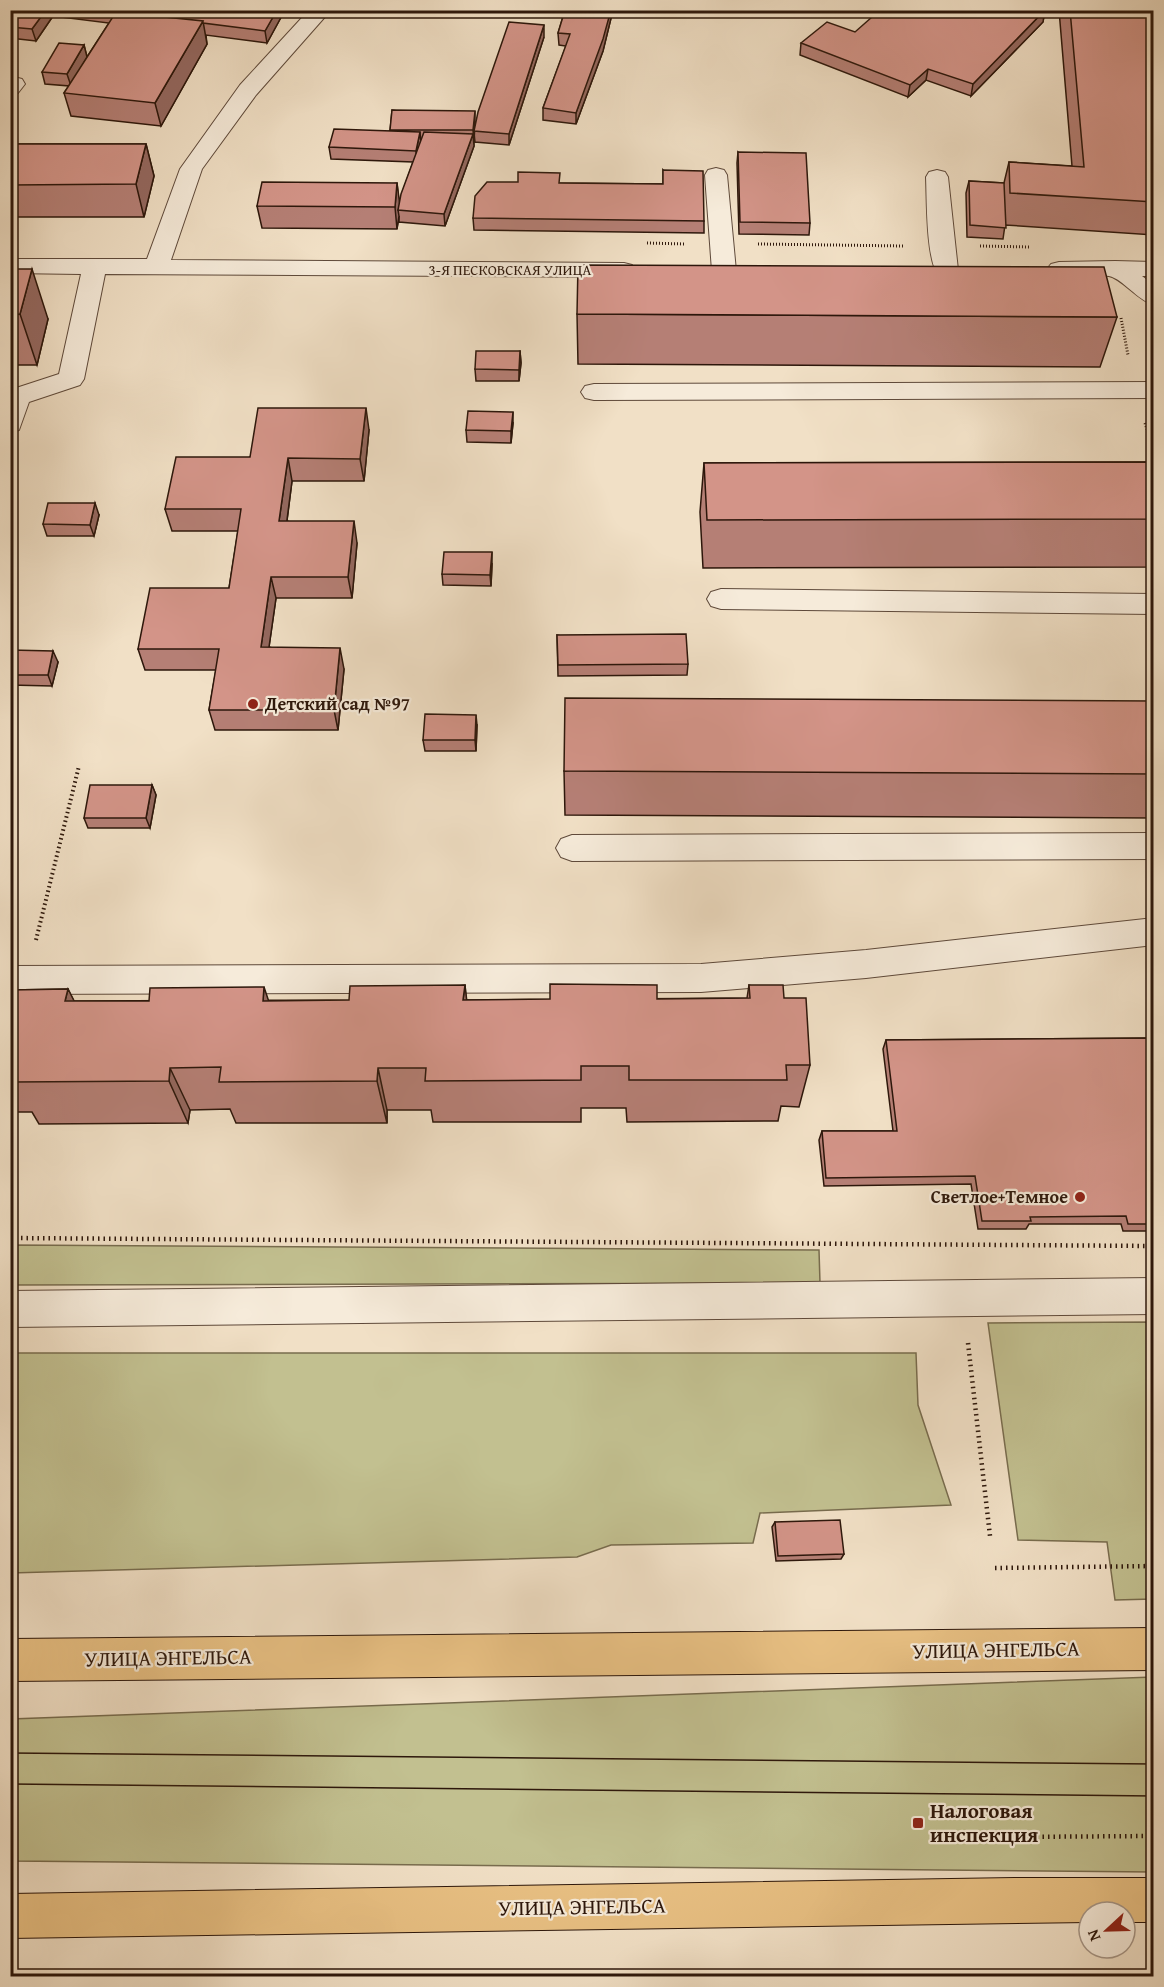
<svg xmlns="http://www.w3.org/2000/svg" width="1164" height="1987" font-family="'Gentium Book Plus',serif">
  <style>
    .green { fill: #c2c090; stroke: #786c4e; stroke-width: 1.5 }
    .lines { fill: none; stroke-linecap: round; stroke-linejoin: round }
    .minor-casing { stroke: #5e493a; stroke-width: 2 }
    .major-casing { stroke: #2d170b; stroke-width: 2 }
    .path-far2 { stroke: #2d170b; stroke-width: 3; stroke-dasharray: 1 2; stroke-linecap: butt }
    .path-far1 { stroke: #2d170b; stroke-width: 4; stroke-dasharray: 1.5 3; stroke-linecap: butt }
    .path { stroke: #2d170b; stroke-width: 4.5; stroke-dasharray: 1.5 4; stroke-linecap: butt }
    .minor { fill: #f6ebda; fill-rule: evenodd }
    .major { fill: #e8c083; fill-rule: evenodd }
    .tram { stroke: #2d170b; stroke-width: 1.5 }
    .wall { fill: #b57f75; stroke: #2d170b; stroke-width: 1.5 }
    .shaded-wall { fill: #94685f; stroke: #2d170b; stroke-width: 1.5 }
    .building { fill: #d39488; stroke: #2d170b; stroke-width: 1.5 }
    .poi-dot { fill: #8f2418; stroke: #f6ebda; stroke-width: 2 }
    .labels { text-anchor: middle; stroke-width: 4.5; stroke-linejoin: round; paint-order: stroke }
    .far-street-label { font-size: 15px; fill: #2d170b; stroke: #f6ebda }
    .poi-label { font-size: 18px; font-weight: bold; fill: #2d170b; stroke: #f6ebda; text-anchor: start }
    .near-street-label { font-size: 21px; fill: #2d170b; stroke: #f6ebda }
    .near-poi-label { font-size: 21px; font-weight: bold; fill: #2d170b; stroke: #f6ebda; text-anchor: start }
  </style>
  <rect width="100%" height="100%" fill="#f1e0c6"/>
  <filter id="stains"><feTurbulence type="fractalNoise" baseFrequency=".00333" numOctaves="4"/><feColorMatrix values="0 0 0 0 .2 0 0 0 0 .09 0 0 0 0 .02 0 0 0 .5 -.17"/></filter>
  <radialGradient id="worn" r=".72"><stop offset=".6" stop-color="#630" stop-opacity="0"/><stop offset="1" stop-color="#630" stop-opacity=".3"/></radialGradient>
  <path class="green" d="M11,1245L819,1250L820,1283L11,1285Z
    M1153,1322V1599L1115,1600L1107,1542L1018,1540L988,1323Z
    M10,1353H916L918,1405L951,1505L760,1513L753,1543L611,1545L577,1557L11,1573Z
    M1153,1677V1872L11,1861V1719Z"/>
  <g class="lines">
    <g class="minor-casing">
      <path id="minor" d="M309,10H331L256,95L202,169L171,260L624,263L632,265L636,270L632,275L624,277L105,274L84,379L80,385L29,402L19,430L10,433V390L59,374L81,274L10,273V259H147L180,169L240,85Z
        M14,77L22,79L25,84L18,93L10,94V78Z
        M716,168L724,170L727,175L736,271L732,276L724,278L716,276L712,271L705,175L708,170Z
        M937,170L945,172L948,177L958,270L954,275L946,277L938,275C926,258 927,200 926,177L929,172Z
        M1115,261L1154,262V276H1142L1154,285V305C1137,300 1123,279 1109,276C1090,273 1070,279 1051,274L1047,269L1051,264L1059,262Z
        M1154,382V398L594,400L585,398L581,392L585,386L594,384Z
        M721,589L1154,594V614L721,609L711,606L707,599L711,592Z
        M1154,833V859L572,861L561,857L556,848L561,839L572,835Z
        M1154,918V945L866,978L701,992L10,994V966L701,964L866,950Z
        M1154,1278V1314L10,1327V1291Z"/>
    </g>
    <g class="major-casing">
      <path id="major" d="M1154,1628V1670L10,1681V1639Z
        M1014,1878H1154V1922H1125V1912H1089V1922L10,1938V1894Z"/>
    </g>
    <path class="path-far2" d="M647,243L685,244
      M758,244L904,246
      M980,246L1030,247
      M1121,318L1128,355
      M1145,423L1154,451"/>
    <path class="path-far1" d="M36,940L79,766"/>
    <path class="path" d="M10,1238L1154,1246
      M968,1343L990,1536
      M995,1568L1154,1566
      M1004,1837L1154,1836"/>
    <use href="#minor" class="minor"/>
    <use href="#major" class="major"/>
    <path class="tram" d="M10,1753L1154,1764
      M10,1784L1154,1796"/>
  </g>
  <path class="wall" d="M10,10H285L267,43L206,35L207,44L161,126L71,116L64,93L69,86L45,84L42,72L84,45L87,57L109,23L53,16L36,41L10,38Z
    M565,10H613L603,51L576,124L543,120V108L566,46L559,45L558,33Z
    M1045,10L1043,22L971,96L926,80L908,97L800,55L801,43L855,32Z
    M1059,10H1154V235L1005,225L1003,239L967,237L966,193L969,181L1004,183L1009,162L1072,166Z
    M544,37L509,145L475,142L474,133V146L445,226L399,222V216L397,229L262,228L257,206L397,183L399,202L413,162L331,159L329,147L390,131L392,110L475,123Z
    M10,144H146L154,176L144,217H10Z
    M738,152L810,223L809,235L739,234L737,163Z
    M663,170L704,221V233L474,230L473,218L560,183L663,184Z
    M10,269L48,319L37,365H10Z
    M577,314L1117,317L1100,367L578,364Z
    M520,351L521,363L519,381H476L475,369Z
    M513,423L511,443L467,442L466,430Z
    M369,430L364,481H292L287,521L357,543L352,598H276L269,647L344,669L338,730H215L209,710L216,670H145L138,649L229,588L238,531H172L165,509L250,457Z
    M1154,462V567L703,568L700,512L704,463Z
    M99,515L94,536H47L43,524Z
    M492,564L491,586L443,585L442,574Z
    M557,635L688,664L687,675L558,676Z
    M10,650L58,662L52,686L10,685Z
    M1154,701V818L565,815L564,771Z
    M477,725L476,751H425L423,740Z
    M152,785L156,795L150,828H88L84,818Z
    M465,985L466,1000L747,998L749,985L784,998L810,1065L799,1107L781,1106L778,1121L627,1122L626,1108H581V1122H433L431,1110H387V1123H236L230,1109L190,1110L188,1123L39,1124L32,1112H10V990L68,989L74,1001L349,1000Z
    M1154,1038V1231H1123L1121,1224H1029L1026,1229H978L971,1184L824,1186L819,1140L822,1131H893L883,1049L886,1040Z
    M775,1522L844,1554L841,1559L776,1561L772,1527Z"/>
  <path class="shaded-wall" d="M46,10H52L53,16L36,41L32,29Z
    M277,10H285L267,43L265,31Z
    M611,10H613L603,51L576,124V113Z
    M1045,10L1043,22L971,96L973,84Z
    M203,21L207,44L161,126L155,103Z
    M544,25V37L509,145V134Z
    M84,45L87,57L71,86L67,74Z
    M928,69L926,80L908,97L910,85Z
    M475,111V123L474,142L473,130Z
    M420,132L421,144L417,162L416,151Z
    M473,134L474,146L445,226L444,214Z
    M146,144L154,176L144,217L136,184Z
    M397,183L400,206L398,210L399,216L397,229L395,207Z
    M32,269L48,319L37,365L20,314Z
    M520,351L521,363L519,381V370Z
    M366,408L369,430L364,481L360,459Z
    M513,412V423L511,443V431Z
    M288,458L292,481L284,543L279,521Z
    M95,503L99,515L94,536L90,525Z
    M354,521L357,543L352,598L348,577Z
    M492,552V564L491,586L490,575Z
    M271,577L276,598L266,668L261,647Z
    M340,648L344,669L338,730L334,710Z
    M53,651L58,662L52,686L48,675Z
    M476,715L477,725L476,751L475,740Z
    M152,785L156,795L150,828L146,818Z
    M465,985L470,1029L463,1000Z
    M264,987L279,1032L263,1001Z
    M68,989L91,1034L65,1001Z
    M170,1068L190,1110L188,1123L169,1081Z
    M378,1068L387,1110V1123L377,1081Z"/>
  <path class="building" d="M10,10H46L32,29L10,27Z
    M100,10H277L265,31L203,23V21Z
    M565,10H611L603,39L576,113L543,108L570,34L558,33Z
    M880,10H1045L973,84L928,69L910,85L801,43L827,22L855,32Z
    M1070,10H1154V202L1010,193L1009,162L1084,167Z
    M116,12L203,21L155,103L64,93Z
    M509,22L544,25L509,134L474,131L478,112Z
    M59,43L84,45L67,74L42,72Z
    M392,110L475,111L473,130H390Z
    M334,129L420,132L416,151L329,147Z
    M424,132L473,134L444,214L398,210L401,194Z
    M10,144H146L136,184L10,185Z
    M738,152L806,153L810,223L740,222Z
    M663,170L703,171L704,221L473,218L475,196L487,182H518V172L560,173L559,183L663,184Z
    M969,181L1004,183L1006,228L970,225Z
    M262,182L397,183L395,207L257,206Z
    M578,265L1104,267L1117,317L577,314Z
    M10,269H32L20,314L10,315Z
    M476,351H520L519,370L475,369Z
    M258,408H366L360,459L288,458L279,521H354L348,577H271L261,647L340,648L334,710H209L219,649H138L150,588H229L241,509H165L176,457H250Z
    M468,411L513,412L511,431L466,430Z
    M1154,462V519L707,520L704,463Z
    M48,503H95L90,525L43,524Z
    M444,552H492L490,575L442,574Z
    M686,634L688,664L558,665L557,635Z
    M10,650L53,651L48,675H10Z
    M565,698L1154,701V774L564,771Z
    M425,714L476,715L475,740H423Z
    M90,785H152L146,818H84Z
    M550,984L657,985V999L750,998L749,985H783L784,998H806L810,1065H786L787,1080H629V1066H581V1080L425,1081L426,1068H378L377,1081L219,1082L221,1067L170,1068L169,1081L12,1082L15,1070H10V990L68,989L65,1001H149L150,988L264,987L263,1001L349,1000L350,986L465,985L463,1000L550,999Z
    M1154,1038V1224H1128L1126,1216L1030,1217L1031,1221H982L975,1176L826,1178L822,1131H897L886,1040Z
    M840,1520L844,1554L778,1556L775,1522Z"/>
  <g class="poi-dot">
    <circle cx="253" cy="704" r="6"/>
    <circle cx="1080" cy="1197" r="6"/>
    <rect x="912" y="1817" width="12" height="12" rx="3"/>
  </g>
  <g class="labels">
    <g class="far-street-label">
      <text x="510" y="275">3-Я ПЕСКОВСКАЯ УЛИЦА</text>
    </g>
    <g class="poi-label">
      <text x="265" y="710">Детский сад №97</text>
      <text x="1068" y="1203" text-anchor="end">Светлое+Темное</text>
    </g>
    <g class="near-street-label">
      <text transform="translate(996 1650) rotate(-1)" y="7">УЛИЦА ЭНГЕЛЬСА</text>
      <text transform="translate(168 1658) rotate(-1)" y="7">УЛИЦА ЭНГЕЛЬСА</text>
      <text transform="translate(582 1907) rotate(-1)" y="7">УЛИЦА ЭНГЕЛЬСА</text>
    </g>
    <g class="near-poi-label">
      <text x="930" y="1818">Налоговая<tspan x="930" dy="24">инспекция</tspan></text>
    </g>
  </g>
  <rect width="1164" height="1987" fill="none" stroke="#f1e0c6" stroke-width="36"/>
  <rect x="12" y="12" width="1140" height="1963" fill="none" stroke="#2d170b" stroke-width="3"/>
  <rect x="18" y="18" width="1128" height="1951" fill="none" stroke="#2d170b" stroke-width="1.5"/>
  <g transform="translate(1107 1930) rotate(248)"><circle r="28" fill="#f6ebda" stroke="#a69687" stroke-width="1.5"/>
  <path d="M0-4.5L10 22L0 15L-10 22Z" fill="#8f2418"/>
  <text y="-9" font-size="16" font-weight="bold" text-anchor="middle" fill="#2d170b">N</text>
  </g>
  <rect width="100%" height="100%" filter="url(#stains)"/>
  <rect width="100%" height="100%" fill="url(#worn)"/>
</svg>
